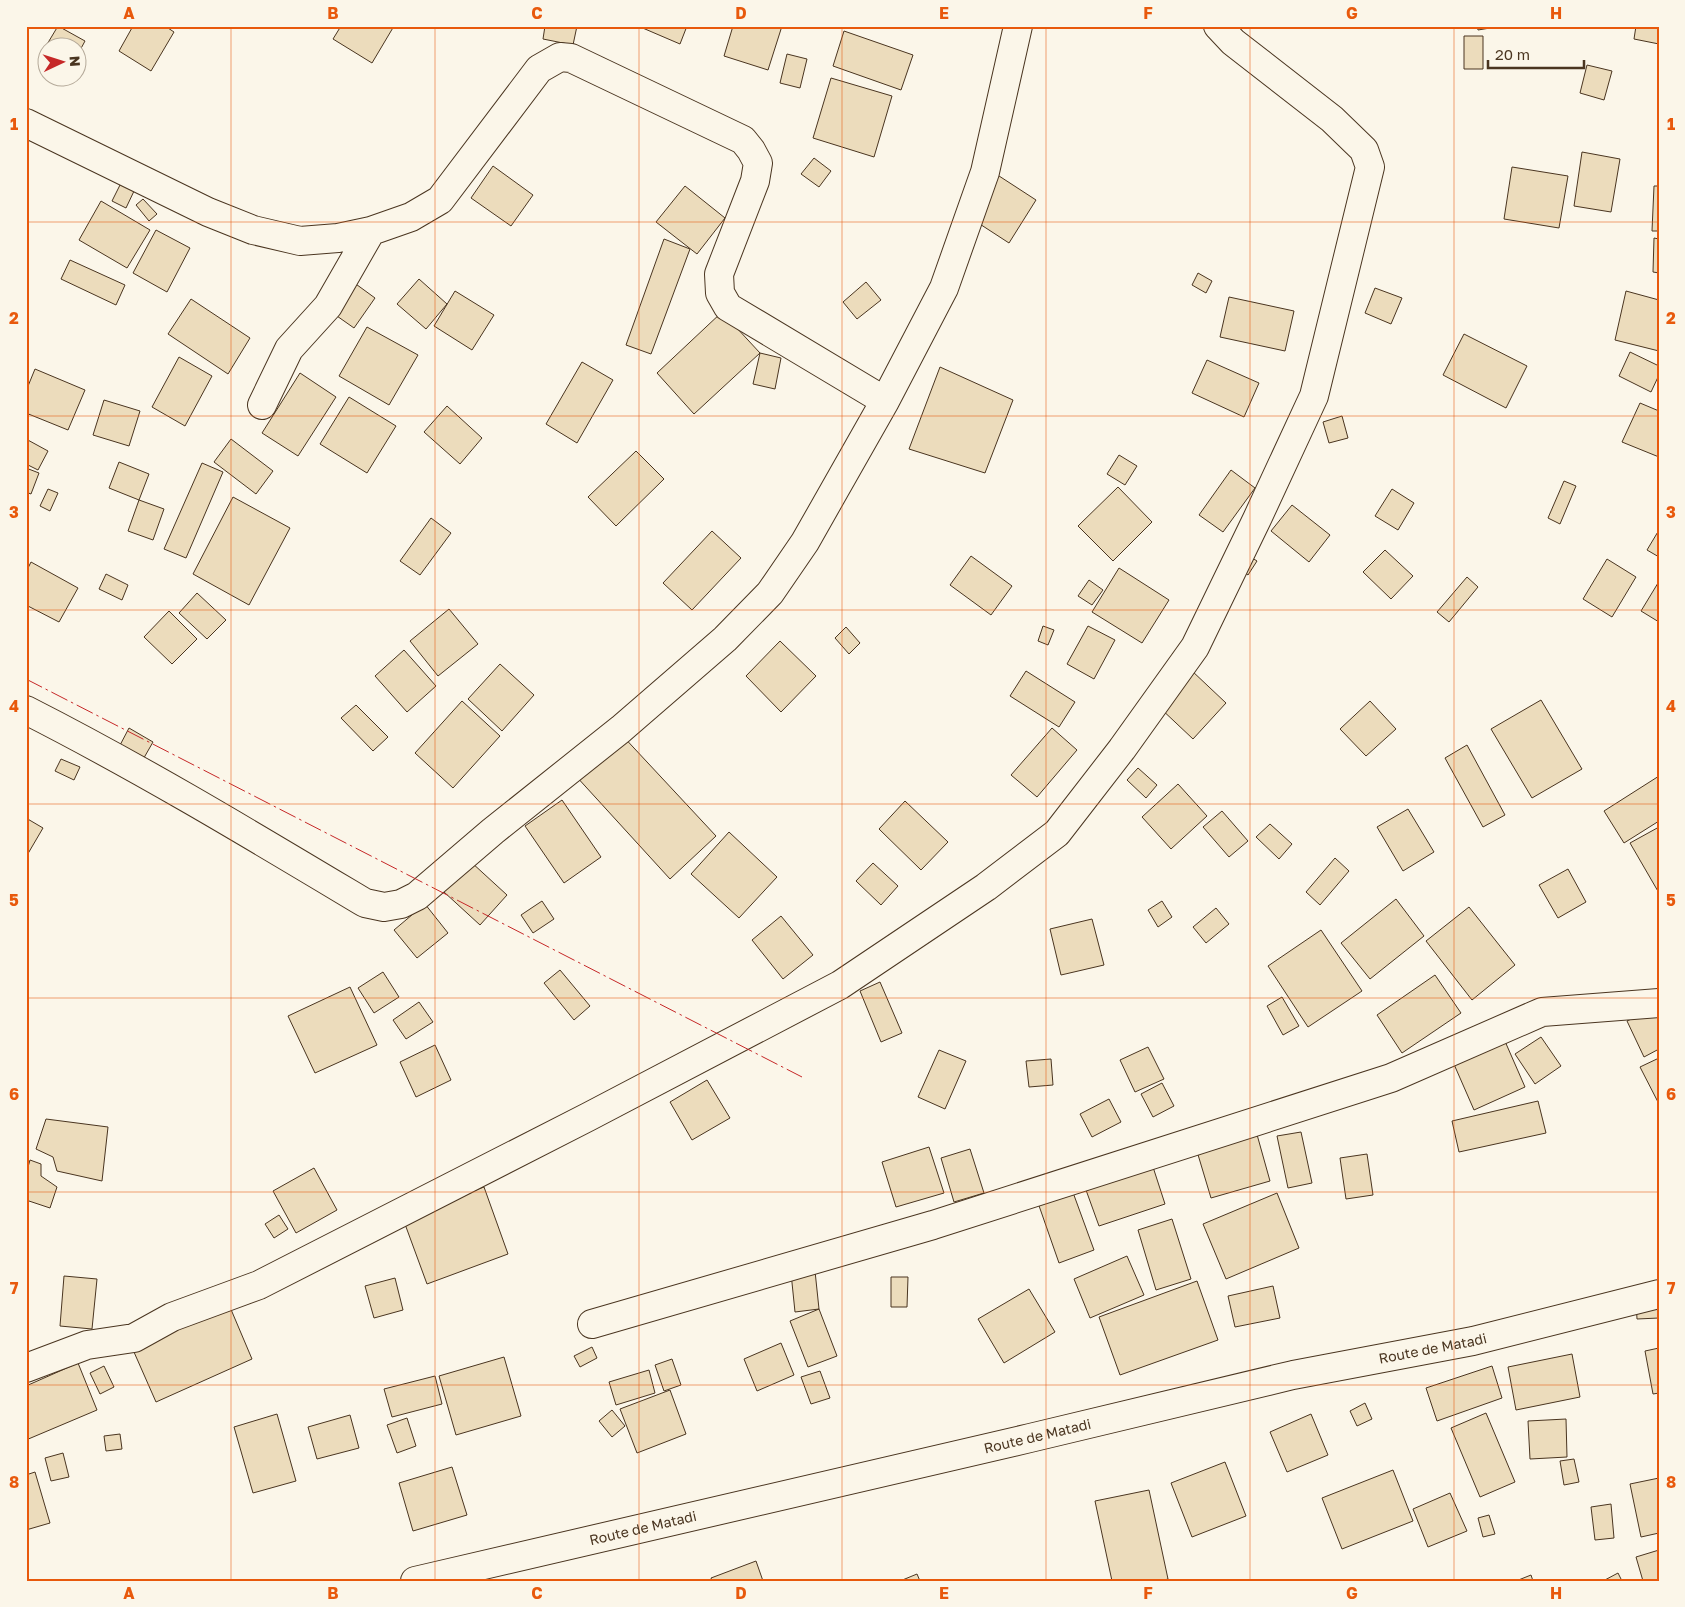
<svg xmlns="http://www.w3.org/2000/svg" width="1685" height="1607" font-family="'Golos Text',sans-serif">
  <style>
    .building { fill: #ecdcbc; stroke: #4a3520 }
    .lines { fill: none; stroke-linecap: round; stroke-linejoin: round }
    .street-casing { stroke: #4a3520; stroke-width: 30 }
    .highway-casing { stroke: #4a3520; stroke-width: 30 }
    .street { stroke: #fbf6e9; stroke-width: 28 }
    .highway { stroke: #fbf6e9; stroke-width: 28 }
    .power { stroke: #c62828; stroke-width: 1; stroke-dasharray: 18 4 2.5 4; stroke-linecap: butt }
    .grid { fill: none; stroke: #e8590c; stroke-width: 1; stroke-opacity: 0.55 }
    .labels { text-anchor: middle; stroke-width: 4; stroke-linejoin: round; paint-order: stroke }
    .street-label { font-size: 14px; fill: #4a3520; stroke: #fbf6e9 }
    .neatline { fill: none; stroke: #e8590c; stroke-width: 2 }
    .grid-label { font-size: 16px; text-anchor: middle; font-weight: bold; fill: #e8590c }
  </style>
  <rect width="100%" height="100%" fill="#fbf6e9"/>
  <path class="building" d="M58,26L85,41L78,54V48H48V61L40,56Z
    M133,26H165L174,32L151,71L119,51Z
    M341,26H394L372,63L333,39Z
    M545,26H577L573,45L543,39Z
    M638,26H687L680,44Z
    M733,26H782L768,70L724,56Z
    M1477,26H1502L1478,30Z
    M1636,26H1659V44L1634,39Z
    M844,31L913,55L901,90L833,66Z
    M1464,36H1483V69H1464Z
    M787,54L807,59L800,88L780,83Z
    M1587,65L1612,71L1604,100L1580,93Z
    M831,78L892,96L874,157L813,138Z
    M1582,152L1620,159L1611,212L1574,206Z
    M814,158L831,171L819,187L801,174Z
    M493,166L533,195L511,226L471,198Z
    M1512,167L1568,176L1559,228L1504,219Z
    M996,174L1036,200L1009,243L969,217Z
    M121,183L135,189L126,208L112,201Z
    M685,186L725,218L697,254L656,222Z
    M1654,186H1659V231H1652Z
    M143,199L157,214L149,221L136,205Z
    M101,201L150,230L127,268L79,240Z
    M156,230L190,248L167,292L133,273Z
    M1654,238L1659,239V273L1653,272Z
    M664,239L690,249L651,354L626,345Z
    M70,260L125,285L116,305L61,279Z
    M1198,273L1212,281L1206,293L1192,285Z
    M349,279L375,298L354,328L327,309Z
    M419,279L447,304L426,329L397,304Z
    M866,282L881,300L857,319L843,302Z
    M1375,288L1402,298L1391,324L1365,313Z
    M455,291L494,315L472,350L434,326Z
    M1626,291L1659,300V351L1615,340Z
    M1229,297L1294,311L1285,351L1220,337Z
    M191,299L250,338L228,374L168,334Z
    M722,312L760,353L694,414L657,373Z
    M367,327L418,355L389,405L339,376Z
    M1464,334L1527,366L1506,408L1443,375Z
    M1630,352L1659,366V375L1651,392L1619,376Z
    M760,353L781,358L775,389L753,384Z
    M179,357L212,376L185,426L152,407Z
    M1207,360L1259,383L1244,417L1192,393Z
    M582,362L613,380L577,443L546,424Z
    M940,367L1013,400L985,473L909,449Z
    M35,369L85,390L68,430L26,413V391Z
    M300,373L336,397L298,456L262,433Z
    M349,397L396,426L367,473L320,444Z
    M104,400L140,411L129,446L93,435Z
    M1640,403L1659,411V457L1622,442Z
    M447,406L482,438L460,464L424,432Z
    M1342,416L1348,438L1329,443L1323,422Z
    M26,439L48,451L38,470L26,464Z
    M231,439L273,471L256,494L214,462Z
    M636,451L664,479L616,526L588,497Z
    M1119,455L1137,466L1125,485L1107,474Z
    M119,462L149,474L139,500L109,488Z
    M202,463L223,472L186,558L164,549Z
    M26,468L39,473L31,494L26,492Z
    M1231,470L1255,488L1223,532L1199,515Z
    M1564,481L1576,486L1560,524L1548,518Z
    M1118,487L1152,522L1113,561L1078,526Z
    M48,489L58,493L50,511L40,506Z
    M1392,489L1414,503L1398,530L1375,516Z
    M233,497L290,528L249,605L193,574Z
    M139,500L164,509L153,540L128,531Z
    M1292,505L1330,535L1309,562L1271,531Z
    M431,518L451,533L420,575L400,561Z
    M1659,530V557L1647,550Z
    M712,531L741,558L692,610L663,583Z
    M1385,550L1413,576L1391,599L1363,572Z
    M971,556L1012,586L991,615L950,585Z
    M1249,556L1257,561L1248,575L1240,569Z
    M1607,559L1636,577L1612,617L1583,599Z
    M31,562L78,588L59,622L26,605V572Z
    M1119,568L1169,600L1142,643L1092,612Z
    M106,574L128,585L122,600L99,589Z
    M1467,577L1478,587L1449,622L1437,612Z
    M1089,580L1103,590L1092,605L1078,596Z
    M1658,583H1659V622L1641,611Z
    M197,593L226,620L207,639L179,613Z
    M449,609L478,644L438,676L410,641Z
    M169,611L197,639L172,664L144,637Z
    M1043,626L1054,630L1048,645L1038,641Z
    M1088,626L1115,640L1094,679L1067,664Z
    M846,627L860,643L849,654L835,638Z
    M780,641L816,676L781,712L746,676Z
    M404,650L436,686L407,712L375,676Z
    M500,664L534,695L502,731L468,699Z
    M1191,670L1226,703L1193,739L1158,706Z
    M1026,671L1075,702L1059,727L1010,696Z
    M1541,700L1582,769L1532,798L1491,729Z
    M462,701L500,736L453,788L415,753Z
    M1370,701L1396,729L1366,756L1340,729Z
    M356,705L388,737L373,751L341,718Z
    M129,728L153,742L141,763L118,749Z
    M1052,728L1077,750L1037,797L1011,775Z
    M620,733L716,836L670,879L575,775Z
    M1467,745L1505,815L1483,827L1445,758Z
    M61,759L80,767L74,780L55,771Z
    M1138,768L1157,785L1146,798L1127,780Z
    M1659,776V821L1624,843L1604,811Z
    M1178,784L1207,816L1171,849L1142,817Z
    M562,800L601,857L564,883L525,826Z
    M905,801L948,842L921,870L879,829Z
    M1408,809L1434,852L1403,871L1377,827Z
    M1222,811L1248,841L1229,857L1203,827Z
    M26,818L43,828L26,857Z
    M1270,824L1292,844L1279,859L1256,837Z
    M1659,827V893L1630,843Z
    M729,832L777,877L739,918L691,874Z
    M1335,858L1349,871L1320,905L1306,892Z
    M471,862L507,895L480,925L444,892Z
    M873,863L898,886L881,905L856,881Z
    M1568,869L1586,902L1558,918L1539,885Z
    M1396,899L1424,936L1370,979L1341,943Z
    M542,901L554,919L533,933L521,915Z
    M1162,901L1172,917L1158,927L1148,910Z
    M425,904L448,933L417,958L394,930Z
    M1469,907L1515,965L1472,1000L1426,941Z
    M1216,908L1229,924L1206,943L1193,927Z
    M781,916L813,955L783,979L752,940Z
    M1092,919L1104,965L1061,975L1050,929Z
    M1321,930L1362,991L1308,1027L1268,966Z
    M560,970L590,1006L574,1020L544,983Z
    M383,972L399,997L374,1013L358,988Z
    M1435,975L1461,1013L1402,1053L1377,1015Z
    M880,982L902,1033L881,1042L860,991Z
    M350,987L377,1045L315,1073L288,1016Z
    M1282,997L1299,1026L1283,1035L1267,1006Z
    M419,1002L433,1022L406,1039L393,1020Z
    M1659,1006V1049L1644,1057L1627,1021Z
    M1541,1037L1561,1066L1535,1084L1515,1054Z
    M1504,1039L1525,1087L1474,1110L1453,1062Z
    M435,1045L451,1080L416,1097L400,1062Z
    M1148,1047L1164,1079L1135,1092L1120,1060Z
    M939,1050L966,1061L945,1109L918,1097Z
    M1659,1058V1104L1640,1067Z
    M1051,1059L1053,1085L1029,1087L1026,1061Z
    M707,1080L730,1118L692,1140L670,1102Z
    M1162,1083L1174,1106L1153,1117L1141,1094Z
    M1109,1099L1121,1122L1092,1137L1080,1114Z
    M1538,1101L1546,1133L1459,1152L1452,1121Z
    M46,1119L108,1127L102,1181L57,1171L53,1157L36,1149Z
    M1256,1131L1270,1181L1211,1198L1196,1148Z
    M1301,1132L1312,1183L1288,1188L1277,1136Z
    M929,1147L944,1193L896,1207L882,1162Z
    M970,1149L984,1193L954,1202L941,1158Z
    M1367,1154L1373,1195L1346,1199L1340,1158Z
    M30,1160L41,1164V1176L57,1187L50,1208L26,1200V1174Z
    M1153,1167L1165,1204L1099,1226L1086,1190Z
    M314,1168L337,1210L296,1233L273,1191Z
    M484,1187L508,1254L427,1284L402,1216Z
    M1071,1187L1094,1250L1059,1263L1037,1200Z
    M1277,1193L1299,1248L1226,1279L1203,1224Z
    M279,1215L288,1229L274,1238L265,1224Z
    M1172,1219L1191,1279L1156,1290L1138,1230Z
    M1127,1256L1144,1295L1090,1318L1074,1279Z
    M815,1271L819,1309L795,1312L791,1273Z
    M64,1276L97,1279L92,1329L60,1326Z
    M891,1277H908L907,1307H891Z
    M395,1278L403,1310L374,1318L365,1286Z
    M1197,1281L1218,1340L1120,1375L1099,1317Z
    M1273,1286L1280,1318L1235,1327L1228,1296Z
    M1029,1289L1055,1332L1004,1363L978,1319Z
    M227,1300L252,1359L156,1402L130,1343Z
    M1659,1301V1318L1637,1319L1636,1302Z
    M819,1309L837,1356L808,1367L790,1321Z
    M781,1343L794,1375L757,1391L744,1359Z
    M592,1347L597,1358L580,1367L574,1356Z
    M1659,1348V1393L1653,1394L1645,1351Z
    M1572,1354L1580,1397L1516,1410L1508,1367Z
    M504,1357L521,1416L456,1435L439,1376Z
    M672,1359L681,1385L664,1391L655,1365Z
    M78,1363L97,1410L26,1440V1386Z
    M104,1366L114,1387L100,1394L90,1373Z
    M1492,1366L1502,1398L1437,1421L1426,1388Z
    M649,1370L655,1393L616,1405L609,1382Z
    M820,1371L830,1398L811,1404L801,1377Z
    M435,1376L442,1404L392,1417L384,1389Z
    M670,1390L686,1434L637,1453L620,1409Z
    M1365,1403L1372,1419L1357,1426L1350,1411Z
    M612,1410L625,1426L612,1437L599,1421Z
    M1486,1413L1515,1482L1480,1497L1451,1428Z
    M277,1414L296,1481L253,1493L234,1427Z
    M1311,1414L1328,1455L1287,1472L1270,1432Z
    M350,1415L359,1448L317,1459L308,1427Z
    M407,1418L416,1446L397,1453L387,1425Z
    M1566,1419L1567,1457L1530,1459L1528,1421Z
    M120,1434L122,1449L106,1451L104,1436Z
    M63,1453L69,1477L51,1481L45,1458Z
    M1574,1459L1579,1482L1564,1485L1560,1461Z
    M1225,1462L1246,1516L1192,1537L1171,1483Z
    M452,1467L467,1515L413,1531L399,1483Z
    M1393,1470L1413,1521L1342,1549L1322,1498Z
    M35,1472L50,1523L26,1530V1475Z
    M1659,1478V1533L1641,1537L1630,1484Z
    M1149,1490L1168,1579L1161,1581H1112L1095,1501Z
    M1450,1493L1467,1531L1428,1547L1413,1509Z
    M1611,1504L1614,1538L1595,1540L1591,1507Z
    M1489,1515L1495,1534L1483,1537L1478,1518Z
    M1659,1550V1581H1643L1636,1557Z
    M756,1561L763,1581H712L711,1578Z
    M1618,1573L1622,1581H1603Z
    M917,1574L920,1581H900Z
    M1531,1575L1533,1581H1516Z"/>
  <g class="lines">
    <g class="street-casing">
      <path id="street" d="M26,123L208,212L253,230L300,241L338,238L371,231L411,217L440,200L539,69L560,57L571,58L743,140L751,150L758,163L755,181L719,274L720,293L728,307L885,401
        M262,405L289,349L328,306L371,231
        M26,710C142,769 253,836 365,903L384,907L401,904L417,896L493,831L621,729L725,639L770,593L805,542L885,401L944,288L985,172L1018,26
        M592,1324L933,1225L1391,1078L1542,1012L1659,1003
        M26,1368L87,1345L134,1338L172,1317L259,1285L588,1117L840,985L986,887L1057,833L1122,749L1195,647L1257,519L1314,396L1370,167L1364,150L1332,119L1233,42L1218,26"/>
    </g>
    <g class="highway-casing">
      <g id="highway">
        <path id="s1" d="M415,1581L1030,1438L1293,1375L1473,1341L1659,1294"/>
      </g>
    </g>
    <use href="#street" class="street"/>
    <use href="#highway" class="highway"/>
    <path class="power" d="M26,679L802,1077"/>
  </g>
  <path class="grid" d="M231,26V1581M435,26V1581M639,26V1581M842,26V1581M1046,26V1581M1250,26V1581M1454,26V1581M26,222H1659M26,416H1659M26,610H1659M26,804H1659M26,998H1659M26,1192H1659M26,1385H1659"/>
  <g class="labels">
    <g class="street-label">
      <text dy="5" stroke="none"><textPath href="#s1" startOffset="1044">Route de Matadi</textPath></text>
      <text dy="5" stroke="none"><textPath href="#s1" startOffset="639">Route de Matadi</textPath></text>
      <text dy="5" stroke="none"><textPath href="#s1" startOffset="234">Route de Matadi</textPath></text>
    </g>
  </g>
  <rect width="1685" height="1607" fill="none" stroke="#fbf6e9" stroke-width="55"/>
  <g transform="translate(62 62) rotate(86)"><circle r="24" fill="#fbf6e9" stroke="#b4a999"/>
  <path d="M0-4L9 19L0 12L-9 19Z" fill="#c62828"/>
  <text y="-8" font-size="14" font-weight="bold" text-anchor="middle" fill="#4a3520">N</text>
  </g>
  <path d="M1488 60v8h96v-8" fill="none" stroke="#4a3520" stroke-width="2.5"/>
  <text x="1495" y="60" font-size="15" fill="#4a3520" stroke="#fbf6e9" stroke-width="4" paint-order="stroke">20 m</text>
  <rect x="28" y="28" width="1630" height="1552" class="neatline"/>
  <g class="grid-label">
    <text x="129" y="19">A</text>
    <text x="333" y="19">B</text>
    <text x="537" y="19">C</text>
    <text x="741" y="19">D</text>
    <text x="944" y="19">E</text>
    <text x="1148" y="19">F</text>
    <text x="1352" y="19">G</text>
    <text x="1556" y="19">H</text>
    <text x="14" y="130">1</text>
    <text x="1671" y="130">1</text>
    <text x="14" y="324">2</text>
    <text x="1671" y="324">2</text>
    <text x="14" y="518">3</text>
    <text x="1671" y="518">3</text>
    <text x="14" y="712">4</text>
    <text x="1671" y="712">4</text>
    <text x="14" y="906">5</text>
    <text x="1671" y="906">5</text>
    <text x="14" y="1100">6</text>
    <text x="1671" y="1100">6</text>
    <text x="14" y="1294">7</text>
    <text x="1671" y="1294">7</text>
    <text x="14" y="1488">8</text>
    <text x="1671" y="1488">8</text>
    <text x="129" y="1599">A</text>
    <text x="333" y="1599">B</text>
    <text x="537" y="1599">C</text>
    <text x="741" y="1599">D</text>
    <text x="944" y="1599">E</text>
    <text x="1148" y="1599">F</text>
    <text x="1352" y="1599">G</text>
    <text x="1556" y="1599">H</text>
  </g>
</svg>
